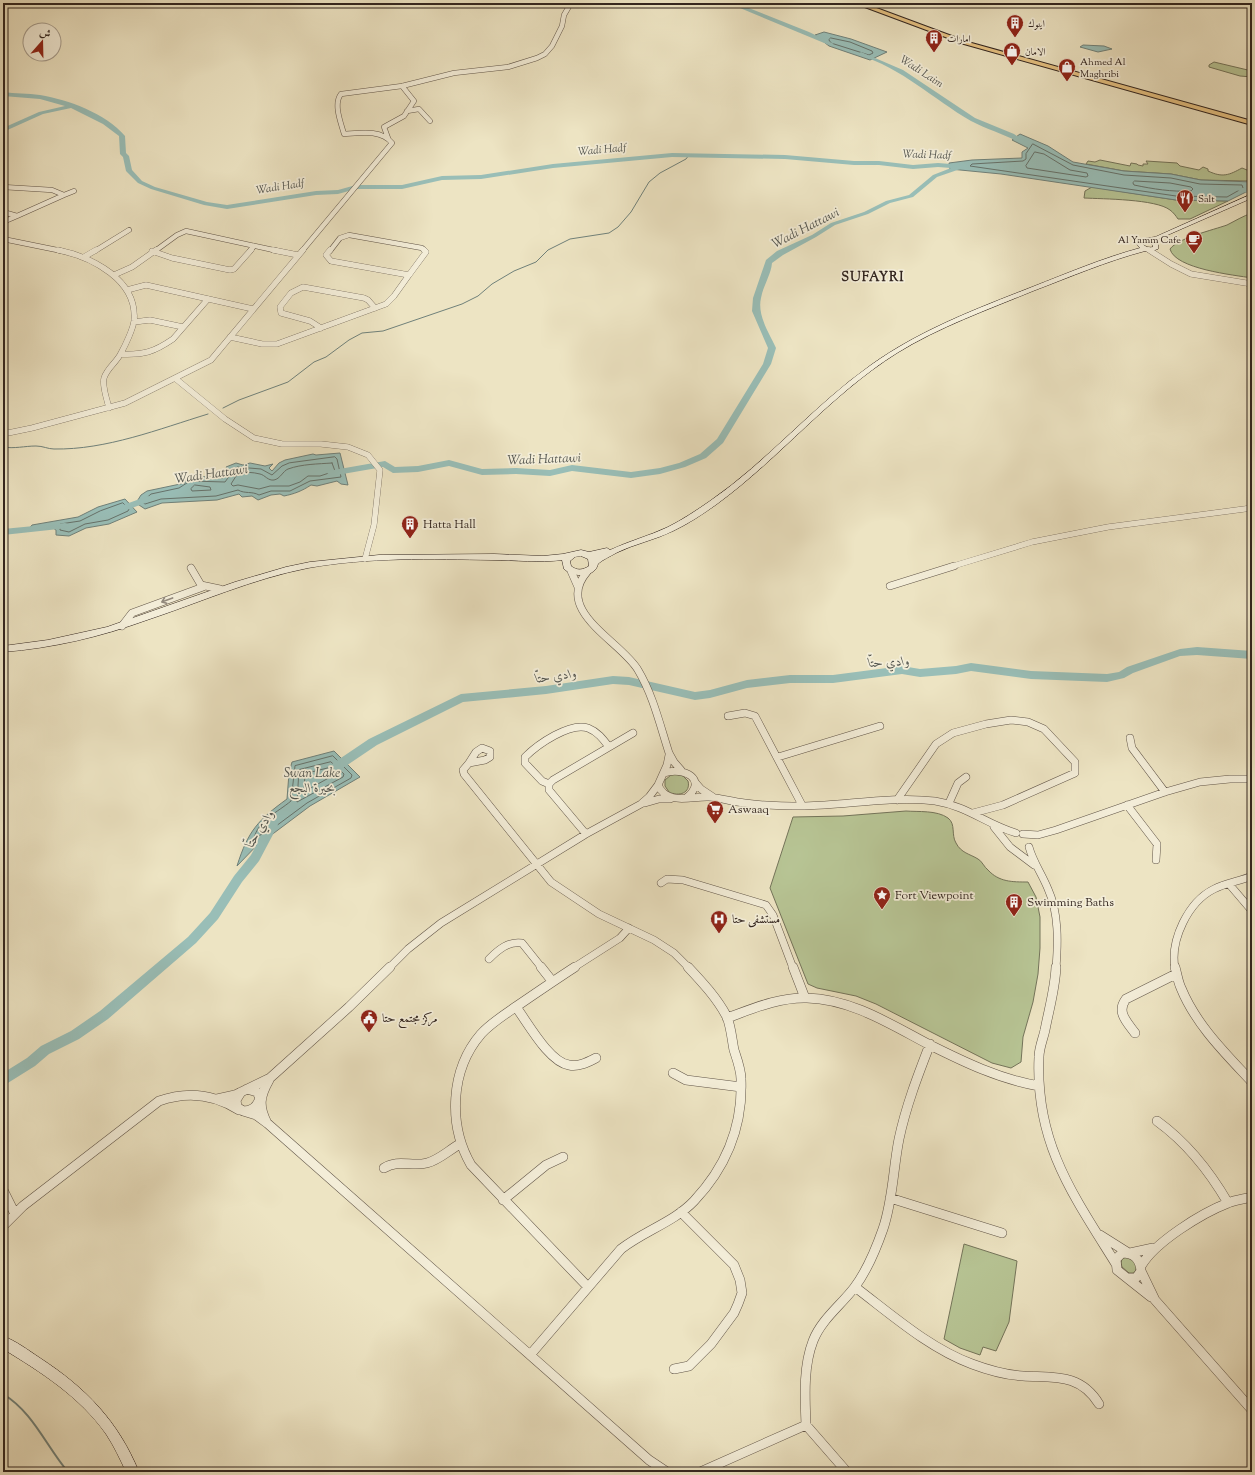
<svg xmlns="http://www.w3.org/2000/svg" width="1255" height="1475" font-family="'Sorts Mill Goudy',Amiri,serif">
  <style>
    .green { fill: #b7c494; stroke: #74745a }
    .water { fill: #99beb7; stroke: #70817a }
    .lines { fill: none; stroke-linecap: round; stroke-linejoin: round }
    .shore { stroke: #66726b; stroke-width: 1 }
    .stream-far1 { stroke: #70817a; stroke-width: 1 }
    .stream { stroke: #70817a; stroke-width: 2 }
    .river { fill: #99beb7; fill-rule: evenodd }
    .street-far3-casing { stroke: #615548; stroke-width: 5.5 }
    .street-far2-casing { stroke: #615548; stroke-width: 6 }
    .street-far1-casing { stroke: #615548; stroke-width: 8 }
    .street-casing { stroke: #615548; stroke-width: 10 }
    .secondary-casing { stroke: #32251f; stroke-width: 1 }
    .highway-casing { stroke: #32251f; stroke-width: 2 }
    .street-far3 { stroke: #f3edd8; stroke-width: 4.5 }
    .street-far2 { stroke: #f3edd8; stroke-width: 5.5 }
    .street-far1 { stroke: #f3edd8; stroke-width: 7 }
    .street { stroke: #f3edd8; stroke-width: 9 }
    .secondary { fill: #f3edd8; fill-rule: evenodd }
    .highway { fill: #e6c282; fill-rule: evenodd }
    .oneway { stroke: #92897c }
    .labels { text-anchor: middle; stroke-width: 3.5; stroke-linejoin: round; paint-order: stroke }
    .far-poi-label { font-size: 10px; fill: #32251f; stroke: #f3edd8; text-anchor: start }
    .far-water-label { font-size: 11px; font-style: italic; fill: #51534d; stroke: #f3edd8 }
    .poi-label { font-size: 12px; fill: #32251f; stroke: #f3edd8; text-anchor: start }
    .water-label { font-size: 13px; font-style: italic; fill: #51534d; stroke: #f3edd8 }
    .far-district-label { font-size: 13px; font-weight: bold; letter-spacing: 1px; fill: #32251f; stroke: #f3edd8 }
  </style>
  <rect width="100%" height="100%" fill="#ede4c3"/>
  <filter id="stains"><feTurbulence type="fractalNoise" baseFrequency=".005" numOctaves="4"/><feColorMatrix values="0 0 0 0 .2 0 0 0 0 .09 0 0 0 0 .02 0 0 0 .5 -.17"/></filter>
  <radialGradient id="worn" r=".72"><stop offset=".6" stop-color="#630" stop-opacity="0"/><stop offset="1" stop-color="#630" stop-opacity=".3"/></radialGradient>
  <path class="green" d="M1214,62L1252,71V77L1240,76L1209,67V65Z
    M1100,160L1130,166L1131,163L1137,164L1138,165L1143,166V164H1148L1146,161L1177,163L1180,166L1199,170L1203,167L1208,169V171C1223,178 1229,175 1242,168L1252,172V179H1248L1247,181L1201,180L1171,174L1124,171L1086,164L1088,161L1095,162Z
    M1092,187L1176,200L1228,201L1190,219H1178C1176,216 1173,212 1170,210C1156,199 1103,199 1084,198L1085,191Z
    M1252,213V278C1234,275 1175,269 1170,249C1178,238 1213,230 1227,225C1235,221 1243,216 1252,213Z
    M675,774L683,776L688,781C691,793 679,797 669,792L665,786V780L671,775Z
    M906,811C918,812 937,810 948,818C956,824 951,835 956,843C961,853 970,854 978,859C982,861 984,867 988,870C999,882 1012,882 1028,882L1036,897L1040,917V948L1038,974L1033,1002L1023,1037L1021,1062L1011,1068L992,1063L876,1004L856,996L817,988L808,984L770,888L793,817L843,816Z
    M964,1244L1017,1261L1009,1322L996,1351L983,1347L980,1355L960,1348L944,1339Z
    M1126,1257C1134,1259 1140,1265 1134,1273H1129L1122,1267L1121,1263L1122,1259Z"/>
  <path class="water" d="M824,32L851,39L887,52L870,60L829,46L815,35Z
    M1083,45L1104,46L1112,49L1098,52L1080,47Z
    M1020,134L1048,146L1073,162L1124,171L1171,174L1201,180L1252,182V189L1228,201L1176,200L1001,174L950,169L949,163L972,160L1022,158V152L1028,148L1012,140Z
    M340,453L348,485L341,484L337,481L317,486L311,485C302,491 294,494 284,496L280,494L271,495L258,500L252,496L242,497L239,494L217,500L162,503L145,509L136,503L141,495L147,491L185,483L186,478L193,476L223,478L229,471L226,467L236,463L243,465L250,463L265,466L273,464L269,468L272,471L279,463L285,460L313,454L316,455Z
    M125,499L137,512L109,524L86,528L69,536L56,535V530L50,526L40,529L28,530L32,525L78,517L98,507Z
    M334,751L360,777L310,806L270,836L263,839L237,866C248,831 258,820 287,799L289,773L292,762Z"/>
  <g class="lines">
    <path class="shore" d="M831,38L850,42L872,51L873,53L869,55L831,43L829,40Z
      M1033,144L1073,165L1124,175L1171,178L1200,184L1242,185L1243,188L1227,197L1176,196L970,166L972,164L1023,161L1026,159V154Z
      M1035,152L1044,154L1070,170L1087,173L1088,176L1086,177L1027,168L1026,166Z
      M1135,181L1170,183L1191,187L1193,189L1191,191C1172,192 1153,189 1134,185L1133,183Z
      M335,457L337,459L341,477L310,481L290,491H271L259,495C252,491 245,494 238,490L216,496L161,499L145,504L142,502L151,494L179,488L190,481L225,482C229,477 232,471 237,467L261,469L272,475L282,466L289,463Z
      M332,463L335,471L320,476H308L300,482L289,486H270L259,489L238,485L233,486L231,484L238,473C246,472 252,472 260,474C265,475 268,481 274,480C280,479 283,471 288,469C302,464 318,464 332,463Z
      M195,485L210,487L211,490L192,491L191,489Z
      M123,503L129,509L128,511L108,520L85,524L69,532L60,530V524L80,521L100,511Z
      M333,756L352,775L351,778L307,803L268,832L260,835L256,840L254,839C257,821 278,812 291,801L295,766Z
      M331,762L344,774L343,777L297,802L299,770Z
      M329,768L334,775L307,790H304L305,774Z"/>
    <path class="stream-far1" d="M880,5L900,3
      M223,408L239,400L288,382L314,362L326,357L349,340L362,333L383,331L462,304L478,296L492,284L514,271L536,262L548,250L570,239L609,233L618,227L631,212L649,182L660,173L686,159L689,155
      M3,447C14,449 25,446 36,446C43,446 48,449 54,449C106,450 159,429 208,414"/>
    <path class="stream" d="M3,1394C33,1412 46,1446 68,1472"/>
    <path class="river" d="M728,3H736L809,32L834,44L829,45Z
      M861,52L903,70L975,118L1014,134L1029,144L1024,145C1007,135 988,130 971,121C933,99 902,68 859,55L858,54Z
      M3,92C15,94 28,93 40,95C69,100 105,113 125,136L126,153L129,156L132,170L142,181L155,187L207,202L227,205L316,191L338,190L356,185H402L442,176L481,175L553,164L672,153L785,155L854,161H879L913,165L938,163L963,165L966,167L937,177L913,197L890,203L868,214L835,225L816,237L783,255L772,263C771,275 763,286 761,298C757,315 769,333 776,348L771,364L723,443L706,458L685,467L660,474L631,478L572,471L550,476L516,474L482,475L449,466L418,472L393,473L383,467L331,476L327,473L328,471L385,461L395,467L418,466L449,460L482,469L516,468L550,470L572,465L631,472L660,468L679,463L700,454L717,439L763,364L768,348L752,311L753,298L766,260L777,251L812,235L831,223L864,212L886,201L909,195L933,175L951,168L938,167L913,169L879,165H854L785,159L672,157L553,168L481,179L442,180L402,189H356L338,194L316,195L227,209L204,205L151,189L138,183L126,171L123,157L120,154L119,136L103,124L71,108L43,114L3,132V128L39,112L65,106L40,99L3,96Z
      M1234,186L1252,190V194L1232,189V187Z
      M148,496L151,497L152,499L151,501L118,513L114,510L115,508Z
      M65,523L68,524L69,526L68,528L3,535V529Z
      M1197,647L1252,651V659L1197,655L1180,656L1133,673L1124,678L1107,682L1031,679L971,671L956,674L920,677L902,674L833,683H790L747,688L710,698L695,700L629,685L613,684L546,694L463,702L377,745L337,772H329L328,769L329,766L369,739L461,694L546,686L613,676L629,677L695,692L710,690L747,680L790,675H833L902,666L920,669L956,666L971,663L1031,671L1107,674L1119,672L1127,667L1180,649Z
      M273,821L277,822L278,825L259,861L242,882L218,919L196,943L108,1019L79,1039L49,1054L35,1066L3,1086V1073L27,1058L41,1046L71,1031L100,1011L188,937L210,913L234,876L251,855L269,822Z"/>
    <g class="street-far3-casing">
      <path id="street-far3" d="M653,3H670
        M407,111L419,109L430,121
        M388,138L384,127L404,116L414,101L402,86
        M3,187L52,190L64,195L74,191
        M3,212L17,216L64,195
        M3,222L17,216
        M3,239L62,251
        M95,251L129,230
        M155,251L177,235L186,231L278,251
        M250,251L254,246
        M302,251L392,143C381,129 360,133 344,134C341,123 333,104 341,94L402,86L454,73L508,67L537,58L545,54L552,46L562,26L564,15L571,3
        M330,251L340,238L349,235L422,248L425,251"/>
    </g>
    <g class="street-far2-casing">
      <path id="street-far2" d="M58,250C92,257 138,280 134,321C133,329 125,346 121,353C117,362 107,368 104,378C102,387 107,399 109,408
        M273,250L298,255
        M330,250L326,255L331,261L409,275L426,252L424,250
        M1149,250L1171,264L1191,274L1252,284
        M152,251L172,258L230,270L234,269L251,250
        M84,257L96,250
        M114,275L132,267L156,250
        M127,290L146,285L253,309
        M134,322L150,320L183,327
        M321,328L310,321L281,313L280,307L291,293L303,287L364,298L368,300L375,308
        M230,337L262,344H277L386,304L394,296L409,275
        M121,354C144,355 154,352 173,339L208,299
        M176,379L225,419L254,438L282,444H321L348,447L368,455L380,470L374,525L365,559
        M3,434L32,428L125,403L211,360L303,250
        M950,567L1032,542L1108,527L1252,508"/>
    </g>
    <g class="street-far1-casing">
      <path id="street-far1" d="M191,568L201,585L220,589
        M571,571L578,587
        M587,572C553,611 622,642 638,670C653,695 660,725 669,753L674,762L681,770
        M890,586L954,566
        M122,626L132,613L203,587
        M728,716L745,713L755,716L802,805
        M1130,738L1132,748L1165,792
        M482,748L490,751V757L485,760L469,763L476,752Z
        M669,755L667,765L658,785C667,806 691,796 709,797C721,798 733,802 745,803C765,806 785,806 805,806C848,805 892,796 935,801C967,806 986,824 1016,833
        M778,757L880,726
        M469,763L463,770L464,774L551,882L599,914L654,940L674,953L689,968
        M664,773C684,766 709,780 686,798
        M695,782L701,789L713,797
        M549,784L542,781L525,763V757C538,744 570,722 588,728C598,732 603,739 609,747
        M897,800L936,744L953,733L986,724L1011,720L1028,722L1044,729L1075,762V773L1003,805L973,813
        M645,803L659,799H670
        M949,803L958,783L966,777
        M1127,805L1157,844L1156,860
        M994,827L1010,847L1034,865
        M586,834L549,790V784L553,780L633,733
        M1023,834L1038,835L1056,830L1165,792L1200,782L1230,779H1252
        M1029,847C1033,862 1042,874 1048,889C1059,913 1058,943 1056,968
        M661,883L667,879L683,880L766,905L773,915L793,968
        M1229,884L1252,911
        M489,959C498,950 508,941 522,943L542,968
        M389,968L408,949L441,923L586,834L641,804L649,797L658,785
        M573,968L620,938L629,928
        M1175,968C1170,940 1188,902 1214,889C1226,883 1240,881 1252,876"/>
    </g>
    <g class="street-casing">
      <path id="street" d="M541,967L552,981
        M575,967C555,980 536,993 517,1006C504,1015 491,1023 481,1034C450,1070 448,1125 471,1165L588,1287
        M793,967L805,998
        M1056,967C1055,989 1049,1009 1045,1030C1043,1039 1039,1048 1039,1057C1035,1143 1073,1195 1116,1264
        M1175,967C1177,974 1178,982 1181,988C1196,1025 1226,1054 1252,1082
        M516,1007C528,1023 549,1062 569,1065C579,1067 588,1062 596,1058
        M727,1018C752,1009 779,997 807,998C851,999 890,1024 928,1044C964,1062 999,1079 1039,1086
        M1135,1033C1127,1022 1116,1012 1126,999L1176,974
        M673,1073L686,1080L741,1087
        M241,1092L236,1100L237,1107L243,1111C252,1111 257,1107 260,1098L257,1092L247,1089
        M217,1099L235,1095L270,1078L349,1007L390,967
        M243,1111L256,1115L267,1123C258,1106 260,1096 269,1080
        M1157,1121C1186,1142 1210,1172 1228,1203
        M267,1123L649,1460L667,1472
        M384,1168C398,1159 412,1167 427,1163C439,1160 449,1150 460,1144
        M3,1190L15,1214
        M890,1198L1002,1233
        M503,1200L546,1165L563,1157
        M3,1226L23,1206L159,1101C187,1091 214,1094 239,1110
        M1100,1235L1127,1252
        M1122,1253C1134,1253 1140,1259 1141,1271L1136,1278H1127L1117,1270L1116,1259Z
        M1130,1253L1153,1248
        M1141,1266C1155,1242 1202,1213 1228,1203C1235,1200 1244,1199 1252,1197
        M1141,1271L1155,1300L1252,1410
        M1127,1278L1151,1297
        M855,1287C892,1315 929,1348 972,1364C988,1370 1006,1375 1023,1376C1054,1378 1080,1373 1099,1404
        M530,1355L621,1249C644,1231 674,1222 694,1201C726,1167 743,1126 741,1079C741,1070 737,1059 734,1050C732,1040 731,1027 727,1017C717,998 702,982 688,967
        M674,1369L689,1366L711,1344L734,1313L738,1304L742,1293L740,1280L734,1265L681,1212
        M700,1472L806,1425
        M847,1472L806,1425C805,1397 803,1367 813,1341C821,1320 840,1306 854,1288C867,1271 876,1249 883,1229C893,1200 893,1169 899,1139C906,1106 918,1075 930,1044"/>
    </g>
    <g class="secondary-casing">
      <path id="secondary" d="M1252,194V198L1154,241L1158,243V249L1149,252L1145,251C1107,261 1070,277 1033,291C987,310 939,327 897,353C830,395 780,458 717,504C703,514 688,524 673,531C655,540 634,544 616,553C611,556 602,560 598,564C597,566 597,568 595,570C587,578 572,576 564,569L562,560C539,563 516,560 492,560C432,559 368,557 308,568C252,579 201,602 147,620C100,637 53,648 3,652V646L48,640L107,627L235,582L286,567L310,562L379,555L494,554L543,556L563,554L581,550L589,552L607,548L610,550C629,541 649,536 668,527C682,520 697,510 710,501C768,461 813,406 871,365C920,330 976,309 1032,287C1068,273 1103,258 1140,248L1136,243L1142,239L1155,237ZM1145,242L1152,244L1153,247C1149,248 1145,247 1143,244ZM581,556L588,559L589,566C583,570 577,571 571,566L570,561L575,557Z
        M3,1336C16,1341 28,1350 40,1358C86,1388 118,1421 139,1472H126C120,1459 114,1446 106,1434C80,1397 41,1372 3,1349Z"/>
    </g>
    <g class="highway-casing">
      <path id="highway" d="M854,3H863L968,42L1252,121V125L964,44Z"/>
    </g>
    <use href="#street-far3" class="street-far3"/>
    <use href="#street-far2" class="street-far2"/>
    <use href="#street-far1" class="street-far1"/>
    <use href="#street" class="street"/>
    <use href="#secondary" class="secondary"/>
    <use href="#highway" class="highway"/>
  </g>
  <defs><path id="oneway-shaft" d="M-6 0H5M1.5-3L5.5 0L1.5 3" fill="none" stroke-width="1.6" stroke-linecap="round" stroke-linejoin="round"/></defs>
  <use class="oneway" href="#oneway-shaft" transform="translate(167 600) rotate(160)"/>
  <defs>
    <g id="building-pin" transform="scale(0.9)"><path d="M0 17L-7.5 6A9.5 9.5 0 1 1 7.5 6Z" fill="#8f2418" stroke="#f3edd8"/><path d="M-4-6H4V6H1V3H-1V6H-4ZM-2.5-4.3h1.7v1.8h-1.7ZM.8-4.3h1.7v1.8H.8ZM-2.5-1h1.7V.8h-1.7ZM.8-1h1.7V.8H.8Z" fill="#fff"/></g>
    <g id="shop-pin" transform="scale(0.9)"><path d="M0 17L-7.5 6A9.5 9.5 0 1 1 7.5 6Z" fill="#8f2418" stroke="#f3edd8"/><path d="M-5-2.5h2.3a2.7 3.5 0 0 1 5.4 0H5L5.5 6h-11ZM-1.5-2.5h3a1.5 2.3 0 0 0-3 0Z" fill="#fff"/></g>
    <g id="restaurant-pin" transform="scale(0.9)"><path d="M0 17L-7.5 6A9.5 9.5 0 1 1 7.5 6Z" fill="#8f2418" stroke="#f3edd8"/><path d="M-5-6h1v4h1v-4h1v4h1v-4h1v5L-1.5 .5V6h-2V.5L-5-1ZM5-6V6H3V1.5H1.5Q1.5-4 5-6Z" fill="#fff"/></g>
    <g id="cafe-pin" transform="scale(0.9)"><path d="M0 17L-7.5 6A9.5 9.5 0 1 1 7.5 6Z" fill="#8f2418" stroke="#f3edd8"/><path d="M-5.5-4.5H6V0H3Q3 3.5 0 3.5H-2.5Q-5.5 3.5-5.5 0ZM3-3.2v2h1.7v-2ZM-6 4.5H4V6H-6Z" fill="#fff"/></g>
    <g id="supermarket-pin" transform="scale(0.9)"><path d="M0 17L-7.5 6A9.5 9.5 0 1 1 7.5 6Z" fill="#8f2418" stroke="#f3edd8"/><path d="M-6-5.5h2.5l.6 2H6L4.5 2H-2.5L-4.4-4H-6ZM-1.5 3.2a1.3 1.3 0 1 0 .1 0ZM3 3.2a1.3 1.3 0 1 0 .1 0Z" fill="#fff"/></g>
    <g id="sight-pin" transform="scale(0.9)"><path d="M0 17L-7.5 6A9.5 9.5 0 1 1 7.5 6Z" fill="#8f2418" stroke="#f3edd8"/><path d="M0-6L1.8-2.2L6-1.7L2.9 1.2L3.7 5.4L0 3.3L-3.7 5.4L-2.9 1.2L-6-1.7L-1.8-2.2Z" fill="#fff"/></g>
    <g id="hospital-pin" transform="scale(0.9)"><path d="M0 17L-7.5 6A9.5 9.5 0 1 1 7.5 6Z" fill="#8f2418" stroke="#f3edd8"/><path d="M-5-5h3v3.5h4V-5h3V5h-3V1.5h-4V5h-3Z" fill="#fff"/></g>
    <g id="civic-pin" transform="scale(0.9)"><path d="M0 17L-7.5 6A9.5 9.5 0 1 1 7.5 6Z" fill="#8f2418" stroke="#f3edd8"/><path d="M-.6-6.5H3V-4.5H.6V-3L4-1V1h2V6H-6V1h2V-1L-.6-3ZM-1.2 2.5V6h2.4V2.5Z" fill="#fff"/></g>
  </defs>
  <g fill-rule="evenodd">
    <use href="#building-pin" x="1015" y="23"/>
    <use href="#building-pin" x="934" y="38"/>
    <use href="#shop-pin" x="1012" y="51"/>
    <use href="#shop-pin" x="1067" y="67"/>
    <use href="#restaurant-pin" x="1185" y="198"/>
    <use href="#cafe-pin" x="1194" y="239"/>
    <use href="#building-pin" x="410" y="524"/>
    <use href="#supermarket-pin" x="715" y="809"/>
    <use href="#sight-pin" x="882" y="895"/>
    <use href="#building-pin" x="1014" y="902"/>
    <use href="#hospital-pin" x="719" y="919"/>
    <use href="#civic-pin" x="369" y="1018"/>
  </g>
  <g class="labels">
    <g class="far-poi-label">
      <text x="1028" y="27">اينوك</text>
      <text x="947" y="42">امارات</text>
      <text x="1025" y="55">الامان</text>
      <text x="1080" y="65">Ahmed Al<tspan x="1080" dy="12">Maghribi</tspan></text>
      <text x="1198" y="202">Salt</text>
      <text x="1181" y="243" text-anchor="end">Al Yamm Cafe</text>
    </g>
    <g class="far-water-label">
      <text transform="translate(922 71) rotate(33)" y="4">Wadi Laim</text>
      <text transform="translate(602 149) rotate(-5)" y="4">Wadi Hadf</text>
      <text transform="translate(927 154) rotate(2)" y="4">Wadi Hadf</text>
      <text transform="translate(280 186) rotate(-9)" y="4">Wadi Hadf</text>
    </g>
    <g class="poi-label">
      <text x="423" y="528">Hatta Hall</text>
      <text x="728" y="813">Aswaaq</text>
      <text x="895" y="899">Fort Viewpoint</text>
      <text x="1027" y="906">Swimming Baths</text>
      <text x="732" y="923">مستشفى حتا</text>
      <text x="382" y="1022">مركز مجتمع حتا</text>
    </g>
    <g class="water-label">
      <text transform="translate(805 227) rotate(-27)" y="5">Wadi Hattawi</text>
      <text transform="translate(544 458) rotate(-2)" y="5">Wadi Hattawi</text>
      <text transform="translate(211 473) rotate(-8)" y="5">Wadi Hattawi</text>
      <text transform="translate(889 661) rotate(-3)" y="5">وادي حتّا</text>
      <text transform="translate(556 675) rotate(-8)" y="5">وادي حتّا</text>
      <text x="312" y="777">Swan Lake<tspan x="312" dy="15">بحيرة البجع</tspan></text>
      <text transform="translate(259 828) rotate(-58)" y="5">وادي حتّا</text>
    </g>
    <g class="far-district-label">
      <text x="873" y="281">SUFAYRI</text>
    </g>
  </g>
  <rect width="1255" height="1475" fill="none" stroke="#ede4c3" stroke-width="16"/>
  <rect x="4" y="4" width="1247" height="1467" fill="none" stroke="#32251f" stroke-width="2"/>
  <rect x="8" y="8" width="1239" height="1459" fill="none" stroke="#32251f"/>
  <g transform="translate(42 42) rotate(20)"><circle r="19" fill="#f3edd8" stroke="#a69d8e"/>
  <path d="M0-3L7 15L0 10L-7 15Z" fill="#8f2418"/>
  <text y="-6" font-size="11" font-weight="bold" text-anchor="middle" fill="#32251f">ش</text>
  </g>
  <rect width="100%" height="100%" filter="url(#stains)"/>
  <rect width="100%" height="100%" fill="url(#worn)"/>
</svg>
